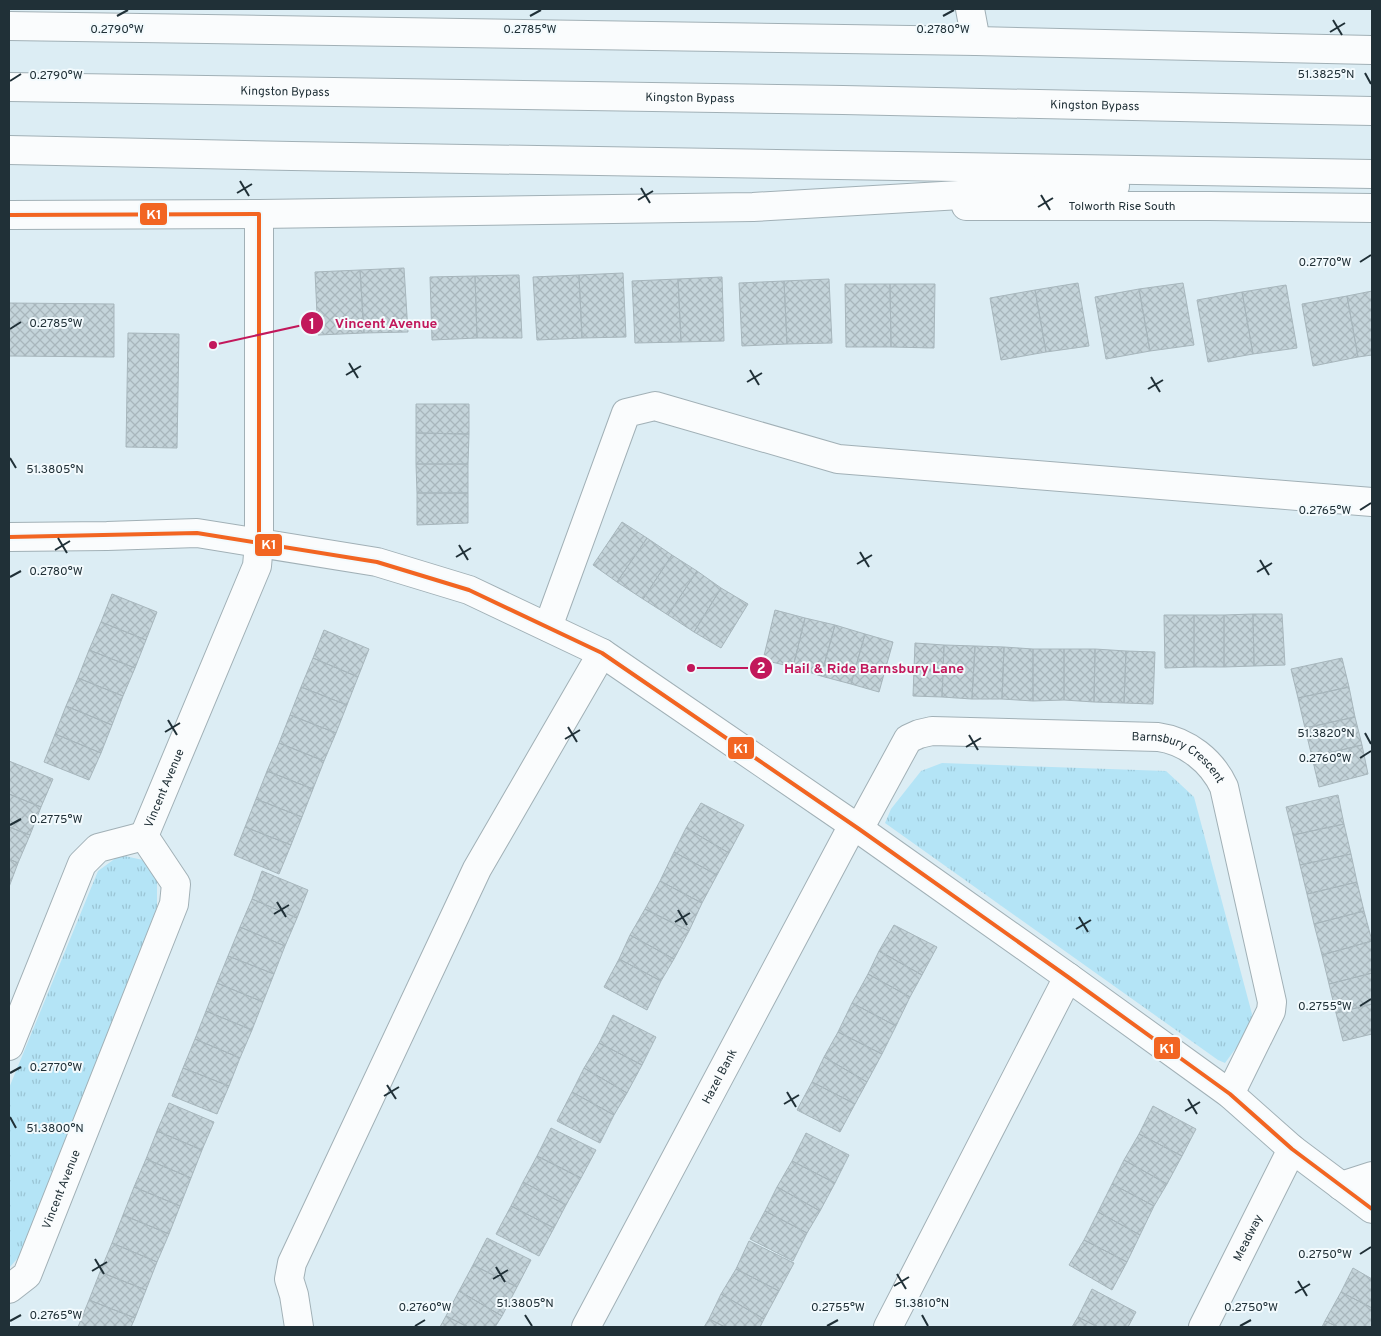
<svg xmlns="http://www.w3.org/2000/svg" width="1381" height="1336" font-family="Overpass,sans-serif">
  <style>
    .grass { fill: url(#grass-tufts) }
    .building { fill: url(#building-cross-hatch); stroke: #a7b6bc }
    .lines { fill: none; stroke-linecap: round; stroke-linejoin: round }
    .minor-casing { stroke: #a1b0b6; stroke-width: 30 }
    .highway-casing { stroke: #a1b0b6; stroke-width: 30 }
    .minor { stroke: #fafcfd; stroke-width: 28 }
    .highway { stroke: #fafcfd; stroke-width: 28 }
    .bus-1-casing { stroke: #f2fafd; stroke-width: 8 }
    .bus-1 { stroke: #f26522; stroke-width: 4 }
    .ticks { fill: none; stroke: #203037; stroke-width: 2 }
    .labels { text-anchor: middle; stroke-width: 4; stroke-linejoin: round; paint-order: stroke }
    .street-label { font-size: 12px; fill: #203037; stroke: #f2fafd }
    .ticks-label { font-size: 12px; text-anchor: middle; fill: #203037; stroke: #f2fafd; stroke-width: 4; stroke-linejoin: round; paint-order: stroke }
    .leader { fill: none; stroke: #c2185b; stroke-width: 2 }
    .callout-dot { fill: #c2185b; stroke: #f2fafd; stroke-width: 2 }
    .mark-label { font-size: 15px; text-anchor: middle; font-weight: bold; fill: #fff }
    .callout-label { font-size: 14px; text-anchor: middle; font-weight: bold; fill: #c2185b; stroke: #f2fafd; stroke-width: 4; stroke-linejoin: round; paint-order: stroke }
    .line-badge { stroke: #f2fafd; stroke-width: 2 }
    .badge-label { font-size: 14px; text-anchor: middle; font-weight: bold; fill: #fff }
  </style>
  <defs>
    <pattern id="grass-tufts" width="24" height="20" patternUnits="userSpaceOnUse" patternTransform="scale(1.25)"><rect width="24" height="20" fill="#b4e4f6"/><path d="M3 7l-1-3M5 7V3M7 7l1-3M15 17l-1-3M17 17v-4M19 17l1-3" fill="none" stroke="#9ac4d4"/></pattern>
    <pattern id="building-cross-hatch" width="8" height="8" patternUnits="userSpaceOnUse" patternTransform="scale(1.25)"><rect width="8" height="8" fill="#c4d4da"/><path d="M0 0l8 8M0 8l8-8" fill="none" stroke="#a8b6bc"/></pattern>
  </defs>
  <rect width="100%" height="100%" fill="#dcedf4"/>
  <path class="grass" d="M942,763L1166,771L1194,797L1252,1014L1250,1029L1225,1063L1218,1060L885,823L891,809L921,771Z
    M120,855L143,860L157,880V907L25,1250L9,1268V1088L98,871Z"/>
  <path class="building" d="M404,268L408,332L364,333L360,270Z
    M360,270L364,333L318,335L315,272Z
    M623,273L626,337L582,338L579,275Z
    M519,275L522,338H477L475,276Z
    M579,275L582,338L537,340L533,277Z
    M475,276L477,338L432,340L430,277Z
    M722,277L724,341L681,342L678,279Z
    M678,279L681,342L635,343L632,281Z
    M829,279L832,343L787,344L784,281Z
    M784,281L787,344L742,346L739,283Z
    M1078,283L1089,346L1046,352L1035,290Z
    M1183,283L1194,345L1150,351L1139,289Z
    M845,284H890L891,347H846Z
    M890,284H935L934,348L891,347Z
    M1286,285L1297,348L1253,354L1242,292Z
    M1139,289L1150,351L1106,359L1095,297Z
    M1035,290L1046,352L1001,360L990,298Z
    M1372,291V355L1358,357L1347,296Z
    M1242,292L1253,354L1208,362L1197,300Z
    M1347,296L1358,357L1313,366L1302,304Z
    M9,303L114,304V357L9,356Z
    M128,333L179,334L177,448L126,447Z
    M416,404H469V434L416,433Z
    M416,433L469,434L468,464H416Z
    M416,464H468V493H417Z
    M417,493H468V523L417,525Z
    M622,522L647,538L617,582L593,565Z
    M647,538L672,555L643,599L617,582Z
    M672,555L697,571L668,615L643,599Z
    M697,571L721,588L694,632L668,615Z
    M721,588L748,604L721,648L694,632Z
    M112,594L157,612L146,640L101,622Z
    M775,610L805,618L793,667L763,660Z
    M1253,614L1254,666L1224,667V615Z
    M1253,614H1282L1285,665L1254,666Z
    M1164,615H1194V667L1165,668Z
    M1194,615H1224V667H1194Z
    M805,618L835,625L821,676L793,667Z
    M101,622L146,640L135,668L89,650Z
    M835,625L865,634L851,684L821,676Z
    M324,630L369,649L358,677L313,658Z
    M865,634L893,642L879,692L851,684Z
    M915,643L944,645L942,697L913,696Z
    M944,645L975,646L972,699L942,697Z
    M975,646L1004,647L1002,699H972Z
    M1004,647L1033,649V701L1002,699Z
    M1033,649H1064V700L1033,701Z
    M1064,649H1095L1094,702L1064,700Z
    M1095,649L1126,651L1124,703L1094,702Z
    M89,650L135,668L123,696L78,678Z
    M1126,651L1155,652L1153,704L1124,703Z
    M313,658L358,677L347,705L301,687Z
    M1342,658L1349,687L1298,698L1291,669Z
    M78,678L123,696L112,725L66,706Z
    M301,687L347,705L336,733L290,715Z
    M1349,687L1355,717L1305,728L1298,698Z
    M66,706L112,725L101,753L55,734Z
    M290,715L336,733L324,761L279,743Z
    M1355,717L1362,745L1312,757L1305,728Z
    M55,734L101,753L89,780L44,762Z
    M279,743L324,761L313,789L267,771Z
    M1362,745L1368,774L1319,787L1312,757Z
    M9,761L53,779L41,807L9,794Z
    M267,771L313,789L302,817L256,799Z
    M9,794L41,807L30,835L9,827Z
    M1338,795L1344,824L1293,835L1286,807Z
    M256,799L302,817L291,845L245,827Z
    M701,803L744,825L729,853L686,828Z
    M1344,824L1351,854L1300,865L1293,835Z
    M9,827L30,835L18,863L9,859Z
    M245,827L291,845L279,874L234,855Z
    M686,828L729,853L717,875L674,852Z
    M674,852L717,875L702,903L660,881Z
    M1351,854L1357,882L1307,894L1300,865Z
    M9,859L18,863L9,887Z
    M262,871L308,890L297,918L252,899Z
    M660,881L702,903L689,931L645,909Z
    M1357,882L1364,911L1314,924L1307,894Z
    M252,899L297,918L285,946L240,927Z
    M645,909L689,931L674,959L630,935Z
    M1364,911L1372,941L1322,955L1314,924Z
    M894,925L937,947L922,975L879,951Z
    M240,927L285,946L274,974L228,956Z
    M630,935L674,959L661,981L619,959Z
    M1372,941V973L1329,984L1322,955Z
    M879,951L922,975L910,997L868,974Z
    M228,956L274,974L263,1002L217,983Z
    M619,959L661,981L647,1010L604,987Z
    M1372,973V1004L1336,1013L1329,984Z
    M868,974L910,997L896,1026L852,1003Z
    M217,983L263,1002L252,1030L206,1011Z
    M852,1003L896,1026L882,1054L838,1032Z
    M1372,1004V1034L1343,1041L1336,1013Z
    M206,1011L252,1030L240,1058L195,1039Z
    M613,1015L656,1037L642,1065L599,1043Z
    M838,1032L882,1054L867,1082L824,1057Z
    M195,1039L240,1058L229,1086L183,1068Z
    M599,1043L642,1065L627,1093L584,1068Z
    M824,1057L867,1082L855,1104L812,1082Z
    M183,1068L229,1086L217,1114L172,1096Z
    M584,1068L627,1093L614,1115L572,1092Z
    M812,1082L855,1104L840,1132L797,1110Z
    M572,1092L614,1115L600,1143L557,1121Z
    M169,1103L214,1122L202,1150L157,1131Z
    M1153,1106L1196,1129L1182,1156L1139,1134Z
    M551,1128L596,1150L581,1178L537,1156Z
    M157,1131L202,1150L191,1178L146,1159Z
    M806,1133L849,1155L835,1183L792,1161Z
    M1139,1134L1182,1156L1167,1184L1124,1160Z
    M537,1156L581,1178L566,1205L523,1182Z
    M146,1159L191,1178L180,1206L134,1187Z
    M1124,1160L1167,1184L1154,1206L1112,1184Z
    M792,1161L835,1183L820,1211L777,1187Z
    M523,1182L566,1205L554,1228L511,1206Z
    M1112,1184L1154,1206L1140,1235L1098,1212Z
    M134,1187L180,1206L169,1234L123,1215Z
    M777,1187L820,1211L807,1233L765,1211Z
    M511,1206L554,1228L539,1256L496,1234Z
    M765,1211L807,1233L793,1261L750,1239Z
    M1098,1212L1140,1235L1127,1262L1084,1240Z
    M123,1215L169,1234L157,1262L112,1243Z
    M487,1238L531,1260L517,1287L473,1265Z
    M1084,1240L1127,1262L1112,1290L1069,1265Z
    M749,1241L794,1263L779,1291L736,1269Z
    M112,1243L157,1262L146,1290L100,1272Z
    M473,1265L517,1287L502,1316L459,1291Z
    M1353,1268L1372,1279V1308L1341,1292Z
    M736,1269L779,1291L764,1319L721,1294Z
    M100,1272L146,1290L135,1318L89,1300Z
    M1092,1289L1136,1312L1128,1327H1098L1078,1317Z
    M459,1291L502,1316L495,1327H468L446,1316Z
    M1341,1292L1372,1308V1327H1338L1325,1321Z
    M721,1294L764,1319L760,1327H725L709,1319Z
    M89,1300L135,1318L131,1327H78Z
    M446,1316L468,1327H440Z
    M1078,1317L1098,1327H1072Z
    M709,1319L725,1327H704Z
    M1325,1321L1338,1327H1322Z"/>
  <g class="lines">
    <g class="minor-casing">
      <g id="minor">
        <path d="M970,9L976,41"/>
        <path id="s1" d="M966,206H1209L1372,208"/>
        <path d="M9,537L107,536L197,533L377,562L469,590L602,653L859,829L1068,977L1230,1094L1292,1149L1372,1209"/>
        <path d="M548,627L626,413L655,406L838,459L1372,502"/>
        <path id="s2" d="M859,829L908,739L919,734L932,731L1158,737C1187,741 1212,761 1224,787L1272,1002L1271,1011L1230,1094"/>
        <path id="s3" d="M144,836L257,566L259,543V214"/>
        <path d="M9,1046L82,864L98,848L144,836"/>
        <path d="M1341,1186L1372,1176"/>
        <path id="s4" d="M9,1289L27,1275L174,904L176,884L144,836"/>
        <path d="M299,1327L294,1295L289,1279L292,1263L477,869L602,653"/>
        <path id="s5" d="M586,1327L853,825"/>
        <path d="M888,1327L1068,977"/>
        <path id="s6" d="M1203,1327L1292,1149"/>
      </g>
    </g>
    <g class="highway-casing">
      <g id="highway">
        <path d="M9,26L976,41L1372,50"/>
        <path id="s7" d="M9,87L843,100L1372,111"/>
        <path d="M9,150L292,156L1372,174"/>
        <path d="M9,215L259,214L753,207L1115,186"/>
      </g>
    </g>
    <use href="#minor" class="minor"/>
    <use href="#highway" class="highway"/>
    <g class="bus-1-casing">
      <path id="bus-1" d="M9,215L259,214V543
        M9,537L197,533L377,562L469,590L602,653L859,829L1068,977L1230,1094L1292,1149L1372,1209"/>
    </g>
    <use href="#bus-1" class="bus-1"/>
  </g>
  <path class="ticks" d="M117,16L128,10M530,16L541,10M943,16L954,10M1333,20L1342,35M1330,32L1345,23M1365,73L1371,84M10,81L21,74M240,181L249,196M641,188L650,203M237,193L252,184M1041,195L1050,210M638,200L653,191M1038,207L1053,198M1360,262L1371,255M10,329L21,322M349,363L358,378M750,370L759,385M346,375L361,366M1151,377L1160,392M747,382L762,373M1148,389L1163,380M10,458L16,468M1360,510L1371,503M58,538L67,553M459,545L468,560M55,550L70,541M860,552L869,567M456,557L471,548M1260,560L1269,575M857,564L872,555M1257,572L1272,563M10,577L21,571M168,720L177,735M568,727L577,742M165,732L180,723M1365,733L1371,744M969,735L978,750M565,739L580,730M966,747L981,738M1360,758L1371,751M10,825L21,819M277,902L286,917M678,910L687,925M274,914L289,905M1079,917L1088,932M675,922L690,913M1076,929L1091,920M1360,1006L1371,999M10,1073L21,1067M387,1085L396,1099M787,1092L796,1107M384,1096L399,1087M1188,1099L1197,1114M784,1104L799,1095M1185,1111L1200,1102M10,1117L16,1128M1360,1254L1371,1247M95,1259L104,1274M496,1267L505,1282M92,1271L107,1262M897,1274L906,1289M493,1279L508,1270M1298,1281L1307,1296M894,1286L909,1277M1295,1293L1310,1284M525,1315L532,1326M922,1315L928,1326M10,1321L21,1315M415,1326L425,1320M827,1326L838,1320M1240,1326L1251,1320"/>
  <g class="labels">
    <g class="street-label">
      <text dy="4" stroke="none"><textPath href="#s7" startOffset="276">Kingston Bypass</textPath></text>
      <text dy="4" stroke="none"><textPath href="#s7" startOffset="681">Kingston Bypass</textPath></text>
      <text dy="4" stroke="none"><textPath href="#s7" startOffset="1086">Kingston Bypass</textPath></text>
      <text dy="4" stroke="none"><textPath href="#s1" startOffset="156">Tolworth Rise South</textPath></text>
      <text dy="4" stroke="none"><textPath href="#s2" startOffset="381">Barnsbury Crescent</textPath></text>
      <text dy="4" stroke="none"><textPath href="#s3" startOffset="52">Vincent Avenue</textPath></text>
      <text dy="4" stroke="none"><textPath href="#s5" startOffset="284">Hazel Bank</textPath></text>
      <text dy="4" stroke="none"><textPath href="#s4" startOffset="115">Vincent Avenue</textPath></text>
      <text dy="4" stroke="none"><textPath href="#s6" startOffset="100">Meadway</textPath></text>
    </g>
  </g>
  <g class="ticks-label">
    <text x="117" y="33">0.2790°W</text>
    <text x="530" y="33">0.2785°W</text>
    <text x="943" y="33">0.2780°W</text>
    <text x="1326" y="78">51.3825°N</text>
    <text x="56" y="79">0.2790°W</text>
    <text x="1325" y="266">0.2770°W</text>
    <text x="56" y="327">0.2785°W</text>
    <text x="55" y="473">51.3805°N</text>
    <text x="1325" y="514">0.2765°W</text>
    <text x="56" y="575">0.2780°W</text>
    <text x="1326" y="737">51.3820°N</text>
    <text x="1325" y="762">0.2760°W</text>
    <text x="56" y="823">0.2775°W</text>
    <text x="1325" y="1010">0.2755°W</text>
    <text x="56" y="1071">0.2770°W</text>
    <text x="55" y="1132">51.3800°N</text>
    <text x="1325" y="1258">0.2750°W</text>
    <text x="525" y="1307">51.3805°N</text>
    <text x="922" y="1307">51.3810°N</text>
    <text x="425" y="1311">0.2760°W</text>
    <text x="838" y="1311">0.2755°W</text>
    <text x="1251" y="1311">0.2750°W</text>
    <text x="56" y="1319">0.2765°W</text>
  </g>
  <path class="leader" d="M213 345L312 323M691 668L761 668"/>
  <g class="callout-dot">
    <circle cx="213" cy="345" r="5"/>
    <circle cx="691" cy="668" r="5"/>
    <circle cx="312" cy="323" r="12"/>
    <circle cx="761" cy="668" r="12"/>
  </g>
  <g class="mark-label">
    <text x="312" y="329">1</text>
    <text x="761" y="673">2</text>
  </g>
  <g class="callout-label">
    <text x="386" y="328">Vincent Avenue</text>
    <text x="874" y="673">Hail &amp; Ride Barnsbury Lane</text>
  </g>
  <g class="line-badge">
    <rect x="139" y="202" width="29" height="24" rx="5" fill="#f26522"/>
    <rect x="254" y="533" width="29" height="24" rx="5" fill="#f26522"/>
    <rect x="727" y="736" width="28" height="24" rx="5" fill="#f26522"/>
    <rect x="1153" y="1036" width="28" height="24" rx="5" fill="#f26522"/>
  </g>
  <g class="badge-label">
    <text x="154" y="219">K1</text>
    <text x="269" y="549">K1</text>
    <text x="741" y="753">K1</text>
    <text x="1167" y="1053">K1</text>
  </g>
  <rect width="1381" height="1336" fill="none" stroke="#203037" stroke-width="20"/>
</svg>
